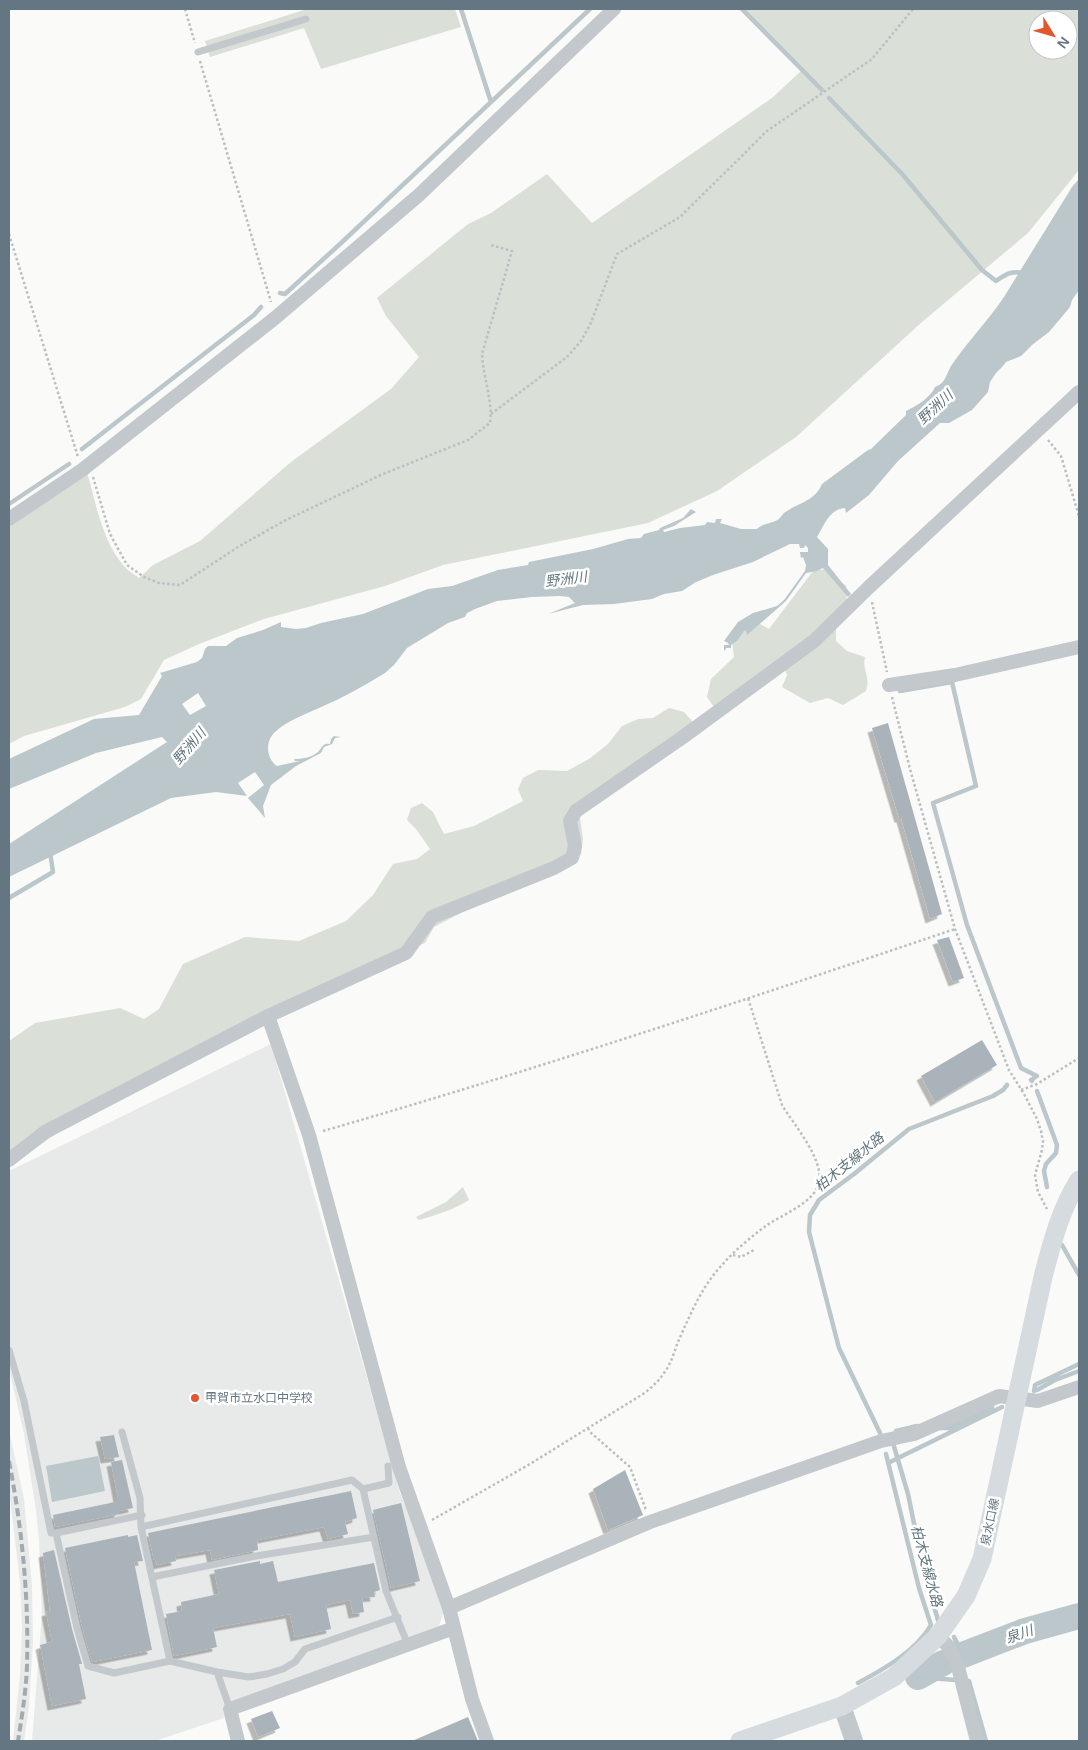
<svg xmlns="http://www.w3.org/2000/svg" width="1088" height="1750" font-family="Helvetica,'Noto Sans JP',sans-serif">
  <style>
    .built { fill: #e8e9e9 }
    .green { fill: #dadfd7; fill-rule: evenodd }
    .water { fill: #bbc7cb; fill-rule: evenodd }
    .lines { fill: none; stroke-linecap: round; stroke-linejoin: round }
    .stream { stroke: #bbc7cb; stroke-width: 4.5 }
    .river { stroke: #bbc7cb; stroke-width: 26 }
    .building { fill: #aab3b9; filter: url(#shadow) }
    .path { stroke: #bbbfc2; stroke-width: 2.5; stroke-dasharray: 2.5 2.5; stroke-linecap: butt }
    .service { stroke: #c3c8cc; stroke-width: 7 }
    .minor { stroke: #c3c8cc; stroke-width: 14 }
    .tertiary { stroke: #c3c8cc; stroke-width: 18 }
    .secondary { stroke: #d6dbdf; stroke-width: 19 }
    .rail { stroke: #a2aab0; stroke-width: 4; stroke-dasharray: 8 4; stroke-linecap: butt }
    .poi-dot { fill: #e4572e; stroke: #fff; stroke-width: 2 }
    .labels { text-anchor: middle; stroke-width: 5; stroke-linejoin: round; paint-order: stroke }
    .poi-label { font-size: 12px; fill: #657683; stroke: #fff; text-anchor: start }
    .street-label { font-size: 12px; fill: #657683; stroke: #fff }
    .water-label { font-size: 14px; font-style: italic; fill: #60757c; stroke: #fff }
  </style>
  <defs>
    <filter id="shadow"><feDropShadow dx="-4.5" dy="4.5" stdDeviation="0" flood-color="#0004"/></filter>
  </defs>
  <rect width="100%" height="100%" fill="#fafaf8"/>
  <path class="built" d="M271,1044L400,1493L421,1543L439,1598L443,1613L439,1626L223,1706L224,1718L155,1741H32L42,1615L39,1540L36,1510L24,1434L9,1369V1171Z
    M9,1430L24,1499L32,1586L33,1642L29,1707L24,1741H13L20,1675L22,1626L20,1582L9,1490Z"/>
  <path class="green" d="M307,9H455L461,27L321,69L304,28L210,57L205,41Z
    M739,9H1079V170L1028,233L922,322L796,437L717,491L648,523L443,565L385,586L264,619L199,644L164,660L141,699L125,707L24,736L9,744V527L87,472C96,503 102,541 124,566C128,571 134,574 139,578L153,565L200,541L291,462L391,389L419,357L386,316L377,298L468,224L491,213L547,174L592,223L772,98L801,71ZM1038,20H1068V50H1038Z
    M827,569L836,582L846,585L847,607L836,619V641L847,651L865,657C862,672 871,675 866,691L843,705L828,698L810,703L782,687L787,675L785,670L716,710L707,697L711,679L734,657L732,641L753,620L769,629L813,571Z
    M669,708L684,712L693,722L579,811L583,839L581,855L463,904L461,913L434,927L425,943L372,965L82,1115L22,1158L9,1164V1041L35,1023L120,1008L144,1019L159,1009L183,964L245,937L299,941L346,921L373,895L393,864L417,859L430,849L416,829L407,820L411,808L422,803L433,812L444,834L474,826L523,801L518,789L523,778L538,770L567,771L589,759L608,744L622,726L638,719L653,718Z
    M463,1187L469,1200C453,1210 436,1215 419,1220L416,1217L446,1202Z"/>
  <path class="water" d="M1079,179V290L1072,300L1070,307L1049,332L1032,345L1021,356L1006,362L1003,366L996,373L990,382L988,392L972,410L949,423H940L898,461L869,495L846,513L845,508C829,509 824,526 817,537L828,549V565L851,594L848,597L823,568L817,571L806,573L786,601L747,635L746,630L744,631L737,641L731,645V648H726L725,651L724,650V645H729L728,643L724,641L738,622L753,613L777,606L784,600L805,571L806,565L803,557L801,558L800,552H808V548L805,545L804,548H800L799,544H790L753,562L713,575L696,582L682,591L664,594L652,599L614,604L583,605L548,614L575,603L569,597L560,596L532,597L497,601L475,609L467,613L465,617L448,623L407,648L394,665L385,673C364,686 342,698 319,708C304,715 288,720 275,732C265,741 266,759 277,766L300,761H295L294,759C302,759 311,758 318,752C323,747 322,743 330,744L331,739L334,736L341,737L335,738L332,744L324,747L321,753L296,766L271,785L263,806L265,818L248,798L264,785L255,772L238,783L247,796L216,792L171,798L9,877V844L167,742L162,737L96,753L9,789V759L94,719L139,715L162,676L160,673L197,662L202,658L205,649L208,646H226L237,638L263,630L281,622V627L296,629L306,628L321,623L363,614L428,589L452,586L498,570L528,565L529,562L593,549L628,539L641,538L644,534L659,530L660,528L683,518L691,509L696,512L674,526L663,530L664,532L680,528L705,525L707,522L715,523L716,519H722L720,523L741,529H757C763,523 772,524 779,519C780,518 783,514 784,513C798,503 815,501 822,484L868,450L871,449L906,415V411C918,405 930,398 935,387C945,384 946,375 951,366C967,342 988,321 1004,297L1072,187ZM198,693L206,706L190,715L182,704Z
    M98,1456L105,1491L52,1502L46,1466Z"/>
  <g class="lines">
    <path class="stream" d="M461,9L491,102
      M742,9L822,90
      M829,98L903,175L982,270L996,281C1005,275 1012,270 1023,273
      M280,293L285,294L340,244L590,9
      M82,449L254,315L261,307
      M9,504L69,464
      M900,691L952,682L976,786L933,803L967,925L1021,1068L1037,1076L1031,1080L1032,1081
      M9,898L53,872L50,852
      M1037,1091L1057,1145L1056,1153L1046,1164L1044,1171L1047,1187
      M1062,1245L1079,1275
      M1037,1390L1055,1380L1079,1371
      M1034,1391L1035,1385L1079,1364
      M940,1428H949L992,1407
      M896,1431L917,1426
      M880,1433L839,1348L809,1232L810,1215L819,1200L854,1174L909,1129L993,1096L1003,1090L1007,1085
      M893,1443L908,1494L924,1573L938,1620
      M888,1463L1002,1407
      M954,1637L963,1655
      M925,1670L929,1678L969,1681L986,1741
      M858,1683C884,1669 916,1651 931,1625L919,1588L886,1454"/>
    <path class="river" d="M960,1656L1025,1631L1079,1616
      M918,1677L943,1663"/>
  </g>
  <path class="building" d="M888,723L942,914L930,919L901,818H899L872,728Z
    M949,937L964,978L953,982L937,940Z
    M982,1040L997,1065L935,1102L921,1076Z
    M114,1435L119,1457L105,1459L100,1437Z
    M122,1460L133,1508L119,1511V1514L55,1527L53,1515L115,1502V1498H118L111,1462Z
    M625,1470L643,1515L608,1530L593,1489Z
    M351,1491L357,1518L345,1522L348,1534L328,1539L324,1527L257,1540L258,1550L212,1560L210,1550L175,1556L176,1561L157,1565L155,1560H154L148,1533Z
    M401,1503L420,1581L391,1588L373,1510Z
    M128,1535V1537L137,1535L143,1561L134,1562L152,1650L92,1662L82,1627L65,1548Z
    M54,1550L72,1629L82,1664H79L86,1699L52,1706L40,1645L52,1642L46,1612L50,1611L43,1553Z
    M260,1561V1564L273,1561L278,1582L374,1563L380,1590L374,1592L375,1597L362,1598L364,1612L353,1614L350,1600L326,1605L331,1629L295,1637L290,1614L213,1628L217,1647L174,1656L166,1614L182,1611L181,1602L219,1594L214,1570Z
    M272,1711L280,1728L258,1737L251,1719Z
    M468,1717L478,1741H412Z"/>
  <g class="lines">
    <path class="path" d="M185,9L195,43
      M200,61L271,302
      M9,234L78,457
      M491,414L567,357L581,341L590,325L617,254L680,217L767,131L872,59L913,9
      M1048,440L1061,456L1079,516
      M93,477L110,534L127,565L144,577L159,583L180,585L238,547L284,521L383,474L468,440L490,423C493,401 483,377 482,354L512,251L491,245
      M872,602L887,672
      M892,697L910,769L955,929L1009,1070L1024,1094L1037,1119L1041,1131L1043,1141L1042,1150L1035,1175L1038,1192L1047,1209
      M1021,1090L1037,1084L1079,1058
      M323,1131C535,1070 745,1000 955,929
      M733,1255L741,1257L754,1250
      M588,1428L590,1432L630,1467L646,1510
      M432,1520L530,1464L643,1394C651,1388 658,1382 664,1373C671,1364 674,1352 678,1342C690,1315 701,1288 721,1266C734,1251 751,1237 767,1225C782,1215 815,1202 819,1183C824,1159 794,1125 782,1105L748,998"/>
    <path class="service" d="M198,52L306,19
      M9,1350L24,1401L51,1533H56L77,1628L88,1666L114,1673L170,1661L217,1672L249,1677L267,1674L283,1669L295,1662L305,1649L398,1617
      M122,1432L140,1498L141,1527L170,1661
      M363,1489L389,1483L388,1466
      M141,1527L352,1480L363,1489L386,1591L408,1645
      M56,1533L142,1515
      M152,1577L256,1556L374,1537
      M217,1672L230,1709"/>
    <path class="minor" d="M9,519L82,470L275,318L419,195L614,9
      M889,685L955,675L1079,647
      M268,1016L309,1135L399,1467L449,1608L472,1699L487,1741
      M9,1160L45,1132L268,1016L406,953L432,917L554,868L572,858L575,846L570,821L576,811L683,737L814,641L868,588L1079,392
      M449,1608L650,1522L881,1441L914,1434L999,1396L1038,1401L1079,1387
      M938,1636L949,1647L957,1663L977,1741
      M238,1741L230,1709L454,1628"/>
    <path class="tertiary" d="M842,1706L854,1741"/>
    <path class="secondary" d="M740,1741L842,1706L894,1677L938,1636L966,1596L982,1559L1043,1277C1052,1243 1060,1210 1079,1180"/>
    <path class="rail" d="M9,1461C22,1528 29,1597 27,1666C26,1691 22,1716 18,1741"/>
  </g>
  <circle class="poi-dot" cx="195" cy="1398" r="5"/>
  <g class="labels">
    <g class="poi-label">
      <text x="205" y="1402">甲賀市立水口中学校</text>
    </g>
    <g class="street-label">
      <text transform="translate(990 1522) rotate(-78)" y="4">泉水口線</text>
    </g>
    <g class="water-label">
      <text transform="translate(935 407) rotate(-43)" y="5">野洲川</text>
      <text transform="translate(566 579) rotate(-7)" y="5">野洲川</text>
      <text transform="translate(189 746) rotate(-49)" y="5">野洲川</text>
      <text transform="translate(849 1162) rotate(-39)" y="5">柏木支線水路</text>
      <text transform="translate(927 1566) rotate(75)" y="5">柏木支線水路</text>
      <text transform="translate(1019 1634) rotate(-19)" y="5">泉川</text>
    </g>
  </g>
  <rect width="1088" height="1750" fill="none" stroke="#657683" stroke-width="20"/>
  <g transform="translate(1053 35) rotate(127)"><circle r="24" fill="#ffffff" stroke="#c1c8cd"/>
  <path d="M0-4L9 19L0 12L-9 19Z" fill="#e4572e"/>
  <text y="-8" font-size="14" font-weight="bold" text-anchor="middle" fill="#657683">N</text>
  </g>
</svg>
